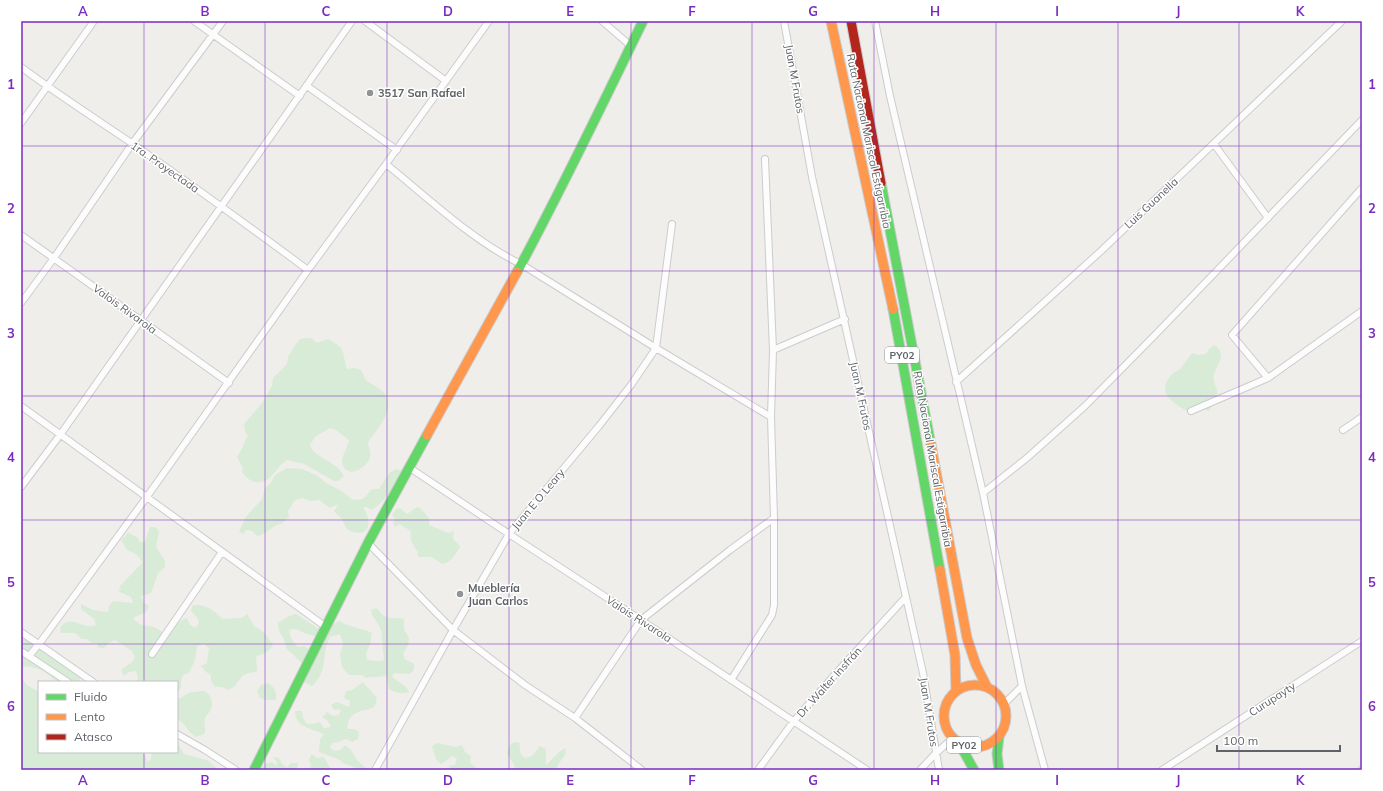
<svg xmlns="http://www.w3.org/2000/svg" width="1383" height="791" font-family="Mulish,sans-serif">
  <style>
    .green { fill: #d8ebd6 }
    .lines { fill: none; stroke-linecap: round; stroke-linejoin: round }
    .street-casing { stroke: #cbcccc; stroke-width: 8 }
    .fast-casing { stroke: #cacacb; stroke-width: 11 }
    .slow-casing { stroke: #cacacb; stroke-width: 11 }
    .jam-casing { stroke: #cacacb; stroke-width: 11 }
    .street { stroke: #fdfcfc; stroke-width: 6 }
    .fast { stroke: #63d668; stroke-width: 9 }
    .slow { stroke: #ff974d; stroke-width: 9 }
    .jam { stroke: #b3261e; stroke-width: 9 }
    .grid { fill: none; stroke: #7b2cbf; stroke-width: 1; stroke-opacity: 0.55 }
    .poi-dot { fill: #919496; stroke: #fff; stroke-width: 1.5 }
    .labels { text-anchor: middle; stroke-width: 3; stroke-linejoin: round; paint-order: stroke }
    .shield { fill: #fff; stroke: #8f9295; stroke-width: 1 }
    .shield-label { font-size: 10px; font-weight: bold; fill: #5f6368 }
    .street-label { font-size: 11px; fill: #5f6368; stroke: #fff }
    .poi-label { font-size: 11px; font-weight: bold; fill: #5f6368; stroke: #fff; text-anchor: start }
    .neatline { fill: none; stroke: #7b2cbf; stroke-width: 1.5 }
    .grid-label { font-size: 13px; text-anchor: middle; font-weight: bold; fill: #7b2cbf }
  </style>
  <rect width="100%" height="100%" fill="#efeeea"/>
  <path class="green" d="M311,338L317,343L328,339C348,350 341,350 347,369L354,368L361,370C363,373 364,376 365,379C368,383 377,386 381,390C399,406 379,427 368,442C368,447 372,451 370,457C367,469 344,481 342,461C342,456 348,446 349,440L336,430L330,428L315,437L310,445C314,458 337,461 344,476L338,481H334L304,464L287,460C278,466 275,474 268,479C258,486 248,481 242,472L243,468L237,457L243,447L245,440L248,436L245,431L244,424L262,403L272,386L273,378L287,364L288,357L296,344L300,339Z
    M1214,345C1228,354 1217,363 1214,375C1212,382 1216,385 1217,390C1218,398 1213,405 1209,411L1202,409L1189,412C1173,403 1154,393 1173,373C1176,371 1179,371 1181,368C1185,363 1188,358 1192,353L1199,355L1206,354L1209,349Z
    M287,468L302,469L307,471L318,476L326,483L340,490L353,500L363,499L372,489H379L390,472H392L395,469L401,470V471C398,476 397,482 394,486C389,494 380,506 371,510L367,507H363C371,518 372,537 353,532C345,530 345,524 341,518C339,516 336,514 334,511L339,504L330,508L319,500L311,501L302,498L295,500L288,511L289,517C283,523 282,523 275,526C268,530 265,535 257,536L252,531L246,530L243,534L239,532L245,518L262,499L265,488L271,483L275,475Z
    M417,507L420,508L429,518V525L448,533L454,531L453,539L460,546V547C455,555 452,562 442,564L432,557H419L417,554L418,552C413,545 409,539 411,531L399,524L396,527L393,523L395,520L392,515L396,509L400,508L407,514Z
    M150,527H155L159,531L156,547L165,561V567L158,573L151,593L141,596L143,602L149,606L146,612L133,618C141,628 146,624 156,628C160,630 163,633 167,635C175,629 178,620 187,618L190,625L196,628L199,622L196,616L191,611L193,605C205,604 215,610 222,619L242,618L247,614L254,626L265,633L273,645C268,652 264,655 256,656L257,671L243,675L235,686L228,690L222,687H215L211,681V675L206,672L201,666L207,663L209,648L204,644L197,646L195,660L189,673L183,675L181,681V688L177,693V682H136L138,678L136,671L129,672L124,676L121,670L132,662L135,657L132,651L115,640L109,643L104,648L97,647L98,644L91,643L87,639H82L75,633H61L60,631L61,626C74,614 82,631 96,625L94,619L81,609V604L93,610L108,612L109,606L113,601L133,603L131,597L118,591L121,589L119,587L143,562L136,554L127,550L121,540L128,533L137,537L140,542H145Z
    M376,608C379,610 380,612 383,615C390,620 397,617 404,619V630L407,634L409,639L408,645L403,654L405,659L414,664V670L410,674L394,673L392,677L406,687L409,692C401,694 395,693 389,689L386,675C380,678 373,676 366,678L362,675H349L342,667L340,654L343,644L340,634L330,637L326,647L323,668L319,678L312,686L303,682L320,644L327,636L330,626L339,621C351,628 360,627 372,633L370,644L366,653L367,660L379,661L384,660L381,629L372,615L371,610Z
    M296,614L319,629L318,636C316,636 313,636 311,635C302,634 298,626 289,630C290,638 293,642 298,647L305,646L310,651L302,663L286,648C285,635 278,636 278,623L289,616Z
    M21,636L26,638L47,654L73,663C79,668 81,674 80,682H56C53,680 52,677 49,675C42,669 30,665 21,667Z
    M21,678L27,685L39,692V752H143L148,762L151,759L152,752H177V742L184,754L209,761L218,770H21Z
    M363,682L377,698C376,700 376,703 375,705C370,714 349,705 347,729H354L359,732L358,739L352,742L346,739L339,742L332,743L330,747L334,751L340,750L345,745L350,749L358,761L368,770H357L356,768L343,763L338,759L319,752L320,739L324,734C310,728 295,727 295,711H302L303,718L307,724H314L320,722L324,728L331,727L328,721L322,717L327,712L333,716L339,715L341,709L334,710L331,705L337,702L349,707L350,701L344,698L346,691L352,690Z
    M268,683C275,688 277,691 276,700H266L260,698L257,691L261,685Z
    M204,691C211,694 214,703 211,710C209,713 206,715 205,718C203,724 207,729 204,734L196,737C186,731 186,723 177,719V698L178,699C182,698 184,695 187,694C192,691 199,692 204,691Z
    M519,742L521,755L525,758L532,756L540,746L546,749V765L560,751L566,748L565,755L557,766L558,770H514L515,766L507,754L508,748L512,743Z
    M437,743L456,747L462,745L465,752L471,756L470,763L475,767L483,770H450L449,766L455,765L457,759L452,756L447,760L441,764L436,759L432,746Z
    M312,754L317,758L324,757L330,768V770H308L311,766L309,759Z
    M273,757L279,758L282,764L287,768L291,763H298L297,770H259L265,764L272,762L276,766L277,762Z"/>
  <g class="lines">
    <g class="street-casing">
      <path id="street" d="M194,21L300,96
        M365,21L446,81
        M602,21L631,46
        M784,21L812,177L923,673L939,770
        M875,21L890,96L983,493L1022,686L1045,770
        M21,67C57,94 96,119 133,144C192,185 250,227 308,270
        M307,86L397,150
        M21,123L94,21
        M1214,144L1268,218
        M386,164C427,197 474,242 521,264L656,348L771,417
        M21,235L229,383
        M21,303L54,258L132,144L223,21
        M773,350L845,319
        M1268,378L1232,335L1362,188
        M956,382L1101,251L1342,21
        M21,406L326,627
        M1191,411L1268,378L1362,311
        M1343,430L1362,417
        M410,468L509,534L641,620L867,770
        M21,487L60,435L352,21
        M983,493L1028,457L1085,406L1154,336L1362,120
        M368,543L453,630L525,685L575,718L642,770
        M21,632L93,682
        M21,651L68,682
        M152,654L222,552
        M29,656L39,644L146,498L308,270L386,164L489,21
        M731,680L772,615L774,605V518L771,417L773,350L765,159
        M1004,704L1022,686
        M575,718L641,620L730,550L774,518
        M177,734L205,750L236,770
        M375,770L453,630L509,534L599,426L631,385L656,348L672,224
        M758,770L793,722L840,669L905,598
        M920,770L935,754L953,738
        M1162,770L1362,641
        M1361,770L1362,769"/>
    </g>
    <g class="fast-casing">
      <path id="fast" d="M881,183L931,445
        M517,272C562,189 602,105 643,21
        M893,309L940,570
        M999,737L997,754L999,770
        M959,743L974,770
        M254,770L368,543L427,435"/>
    </g>
    <g class="slow-casing">
      <path id="slow" d="M831,21L893,309
        M427,435L517,272
        M931,445L967,638L976,665L987,687
        M940,570L955,655L956,691
        M944 716a31 31 0 1 1 62 0a31 31 0 1 1-62 0Z"/>
    </g>
    <g class="jam-casing">
      <path id="jam" d="M851,21L881,183"/>
    </g>
    <use href="#street" class="street"/>
    <use href="#fast" class="fast"/>
    <use href="#slow" class="slow"/>
    <use href="#jam" class="jam"/>
  </g>
  <path class="grid" d="M144,21V682M265,21V770M387,21V770M509,21V770M631,21V770M752,21V770M874,21V770M996,21V770M1118,21V770M1239,21V770M21,146H1362M21,271H1362M21,396H1362M21,520H1362M21,644H1362M144,752V770"/>
  <g class="poi-dot">
    <circle cx="370" cy="93" r="4"/>
    <circle cx="460" cy="594" r="4"/>
  </g>
  <g class="labels">
    <g class="shield">
      <rect x="885" y="347" width="34" height="16" rx="3"/>
      <rect x="947" y="737" width="34" height="16" rx="3"/>
    </g>
    <g class="shield-label">
      <text x="902" y="359">PY02</text>
      <text x="964" y="749">PY02</text>
    </g>
    <g class="street-label">
      <text transform="translate(795 79) rotate(80)" y="4">Juan M Frutos</text>
      <text transform="translate(869 141) rotate(78)" y="4">Ruta Nacional Mariscal Estigarribia</text>
      <text transform="translate(165 167) rotate(35)" y="4">1ra. Proyectada</text>
      <text transform="translate(1151 203) rotate(-43)" y="4">Luis Guanella</text>
      <text transform="translate(125 309) rotate(36)" y="4">Valois Rivarola</text>
      <text transform="translate(861 396) rotate(78)" y="4">Juan M Frutos</text>
      <text transform="translate(933 459) rotate(80)" y="4">Ruta Nacional Mariscal Estigarribia</text>
      <text transform="translate(538 499) rotate(-50)" y="4">Juan E O Leary</text>
      <text transform="translate(639 619) rotate(33)" y="4">Valois Rivarola</text>
      <text transform="translate(829 682) rotate(-48)" y="4">Dr. Walter Insfrán</text>
      <text transform="translate(1272 699) rotate(-33)" y="4">Curupayty</text>
      <text transform="translate(929 712) rotate(81)" y="4">Juan M Frutos</text>
    </g>
    <g class="poi-label">
      <text x="378" y="97">3517 San Rafael</text>
      <text x="468" y="592">Mueblería<tspan x="468" dy="13">Juan Carlos</tspan></text>
    </g>
  </g>
  <rect width="1383" height="791" fill="none" stroke="#ffffff" stroke-width="44"/>
  <rect x="38" y="681" width="140" height="72" fill="#ffffff" stroke="#bfc1c3"/>
  <rect x="46" y="694" width="20" height="6" fill="#63d668" stroke="#bfc1c3"/>
  <text x="74" y="701" font-size="12" fill="#5f6368">Fluido</text>
  <rect x="46" y="714" width="20" height="6" fill="#ff974d" stroke="#bfc1c3"/>
  <text x="74" y="721" font-size="12" fill="#5f6368">Lento</text>
  <rect x="46" y="734" width="20" height="6" fill="#b3261e" stroke="#bfc1c3"/>
  <text x="74" y="741" font-size="12" fill="#5f6368">Atasco</text>
  <path d="M1217 745v6h123v-6" fill="none" stroke="#5f6368" stroke-width="2"/>
  <text x="1223" y="745" font-size="12" fill="#5f6368" stroke="#ffffff" stroke-width="3" paint-order="stroke">100 m</text>
  <rect x="22" y="22" width="1339" height="747" class="neatline"/>
  <g class="grid-label">
    <text x="83" y="16">A</text>
    <text x="205" y="16">B</text>
    <text x="326" y="16">C</text>
    <text x="448" y="16">D</text>
    <text x="570" y="16">E</text>
    <text x="692" y="16">F</text>
    <text x="813" y="16">G</text>
    <text x="935" y="16">H</text>
    <text x="1057" y="16">I</text>
    <text x="1178" y="16">J</text>
    <text x="1300" y="16">K</text>
    <text x="11" y="89">1</text>
    <text x="1372" y="89">1</text>
    <text x="11" y="213">2</text>
    <text x="1372" y="213">2</text>
    <text x="11" y="338">3</text>
    <text x="1372" y="338">3</text>
    <text x="11" y="462">4</text>
    <text x="1372" y="462">4</text>
    <text x="11" y="587">5</text>
    <text x="1372" y="587">5</text>
    <text x="11" y="711">6</text>
    <text x="1372" y="711">6</text>
    <text x="83" y="785">A</text>
    <text x="205" y="785">B</text>
    <text x="326" y="785">C</text>
    <text x="448" y="785">D</text>
    <text x="570" y="785">E</text>
    <text x="692" y="785">F</text>
    <text x="813" y="785">G</text>
    <text x="935" y="785">H</text>
    <text x="1057" y="785">I</text>
    <text x="1178" y="785">J</text>
    <text x="1300" y="785">K</text>
  </g>
</svg>
